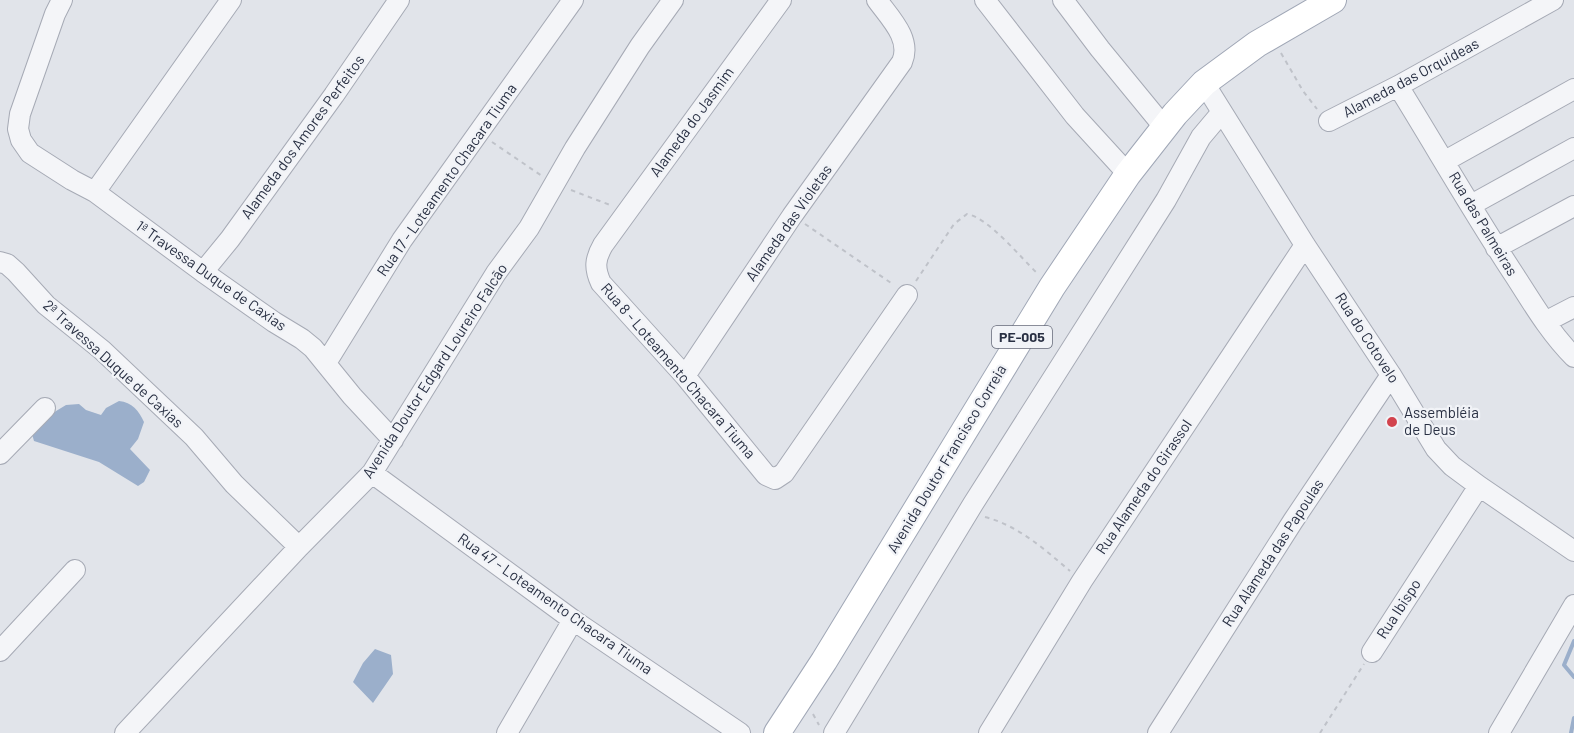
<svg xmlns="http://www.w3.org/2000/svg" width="1574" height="733" font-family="Barlow,sans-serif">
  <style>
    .water { fill: #9bafcb }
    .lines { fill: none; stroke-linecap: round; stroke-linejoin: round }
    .stream { stroke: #9bafcb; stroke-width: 4 }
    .minor-casing { stroke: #a6aab5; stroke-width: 22 }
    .major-casing { stroke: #a0a7b6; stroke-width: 28 }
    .path { stroke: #bfc2c9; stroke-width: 2; stroke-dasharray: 4.5 4.5; stroke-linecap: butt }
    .minor { stroke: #f4f5f8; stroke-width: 20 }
    .major { stroke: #fff; stroke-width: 26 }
    .poi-dot { fill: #d2434d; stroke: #f1f3f7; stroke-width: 2 }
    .labels { text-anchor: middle; stroke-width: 4.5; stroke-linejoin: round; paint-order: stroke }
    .shield { fill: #f1f3f7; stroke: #656a79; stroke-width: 1.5 }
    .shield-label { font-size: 14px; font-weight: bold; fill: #293043 }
    .street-label { font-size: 15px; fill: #293043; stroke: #f1f3f7 }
    .poi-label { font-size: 15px; fill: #293043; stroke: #f1f3f7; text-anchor: start }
  </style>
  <rect width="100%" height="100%" fill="#e1e4ea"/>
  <path class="water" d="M119,401C132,402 139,411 144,422L138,439L130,449L150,470L144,482L138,486L99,462L34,441L32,434L38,422L66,405L79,404L86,410L101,415L106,408Z
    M375,649L391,655L393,674L373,703L353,682L363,663Z"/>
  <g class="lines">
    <path class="stream" d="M1574,641L1564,665L1574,677
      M1571,733L1574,718"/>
    <g class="minor-casing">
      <path id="minor" d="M62,0L55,14L20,114L18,129L21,140L30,153L72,180L95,192L203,272L274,322L302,339L313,348L352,396L393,440
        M781,0L603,245C595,259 594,268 601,283L685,376L766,475L775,479L784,473L907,295
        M985,0L1075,116L1128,174
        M1063,0L1100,49L1164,127
        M1204,83L1305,245L1391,375L1436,449L1452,466L1479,486L1574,551
        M1398,86C1437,149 1474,214 1515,276C1533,304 1550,333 1574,357
        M1329,121L1398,86L1553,0
        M1445,161L1574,89
        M95,192L231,0
        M1471,205L1574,148
        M1496,248L1574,206
        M0,262L7,264L16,272L46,305L102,350L194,437L234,484L299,547
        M203,272L230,239L334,95L399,0
        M1545,322L1574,307
        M326,363L402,240L573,0
        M685,376L792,216L902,62C912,39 890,18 877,0
        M0,454L45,408
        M372,473L573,620L740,733
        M0,651L75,570
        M1372,652L1479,486
        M125,733L299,547L372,473L496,273L529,228L575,148L640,46L673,0
        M507,733L573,620
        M834,733L973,504L1166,200L1201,137L1222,112
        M989,733L1082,581L1305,245
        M1158,733L1293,521L1391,375
        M1499,733L1574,605"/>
    </g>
    <g class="major-casing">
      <path id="major" d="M777,733L824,661L1052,287L1128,174L1175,114L1204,83L1257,44L1333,0"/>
    </g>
    <path class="path" d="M1281,53L1303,91L1317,109
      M492,142L542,176
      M571,190L610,205
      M805,224L894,285
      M916,281L954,224L967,214C989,218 1020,257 1037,273
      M985,517C1019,526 1044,549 1070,571
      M813,714L819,725
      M1320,733L1364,664"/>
    <use href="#minor" class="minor"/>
    <use href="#major" class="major"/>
  </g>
  <circle class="poi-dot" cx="1392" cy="422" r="6"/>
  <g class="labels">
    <rect class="shield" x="992" y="326" width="60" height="22" rx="4.5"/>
    <g class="shield-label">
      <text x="1022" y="342">PE-005</text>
    </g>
    <g class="street-label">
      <text transform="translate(1411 78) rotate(-28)" y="5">Alameda das Orquideas</text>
      <text transform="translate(692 122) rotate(-54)" y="5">Alameda do Jasmim</text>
      <text transform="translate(303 137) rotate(-54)" y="5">Alameda dos Amores Perfeitos</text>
      <text transform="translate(447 180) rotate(-55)" y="5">Rua 17 - Loteamento Chacara Tiuma</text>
      <text transform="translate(789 223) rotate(-55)" y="5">Alameda das Violetas</text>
      <text transform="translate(1483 224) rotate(59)" y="5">Rua das Palmeiras</text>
      <text transform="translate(211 276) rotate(35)" y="5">1ª Travessa Duque de Caxias</text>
      <text transform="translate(1367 338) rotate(57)" y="5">Rua do Cotovelo</text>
      <text transform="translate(113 364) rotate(42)" y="5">2ª Travessa Duque de Caxias</text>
      <text transform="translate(435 371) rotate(-57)" y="5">Avenida Doutor Edgard Loureiro Falcão</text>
      <text transform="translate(678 371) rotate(49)" y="5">Rua 8 - Loteamento Chacara Tiuma</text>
      <text transform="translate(947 459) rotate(-59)" y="5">Avenida Doutor Francisco Correia</text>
      <text transform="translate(1144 487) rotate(-56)" y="5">Rua Alameda do Girassol</text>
      <text transform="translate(1273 553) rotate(-57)" y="5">Rua Alameda das Papoulas</text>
      <text transform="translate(555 604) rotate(35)" y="5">Rua 47 - Loteamento Chacara Tiuma</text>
      <text transform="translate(1399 609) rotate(-57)" y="5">Rua Ibispo</text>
    </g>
    <g class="poi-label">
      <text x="1404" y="418">Assembléia<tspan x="1404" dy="17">de Deus</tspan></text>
    </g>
  </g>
</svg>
